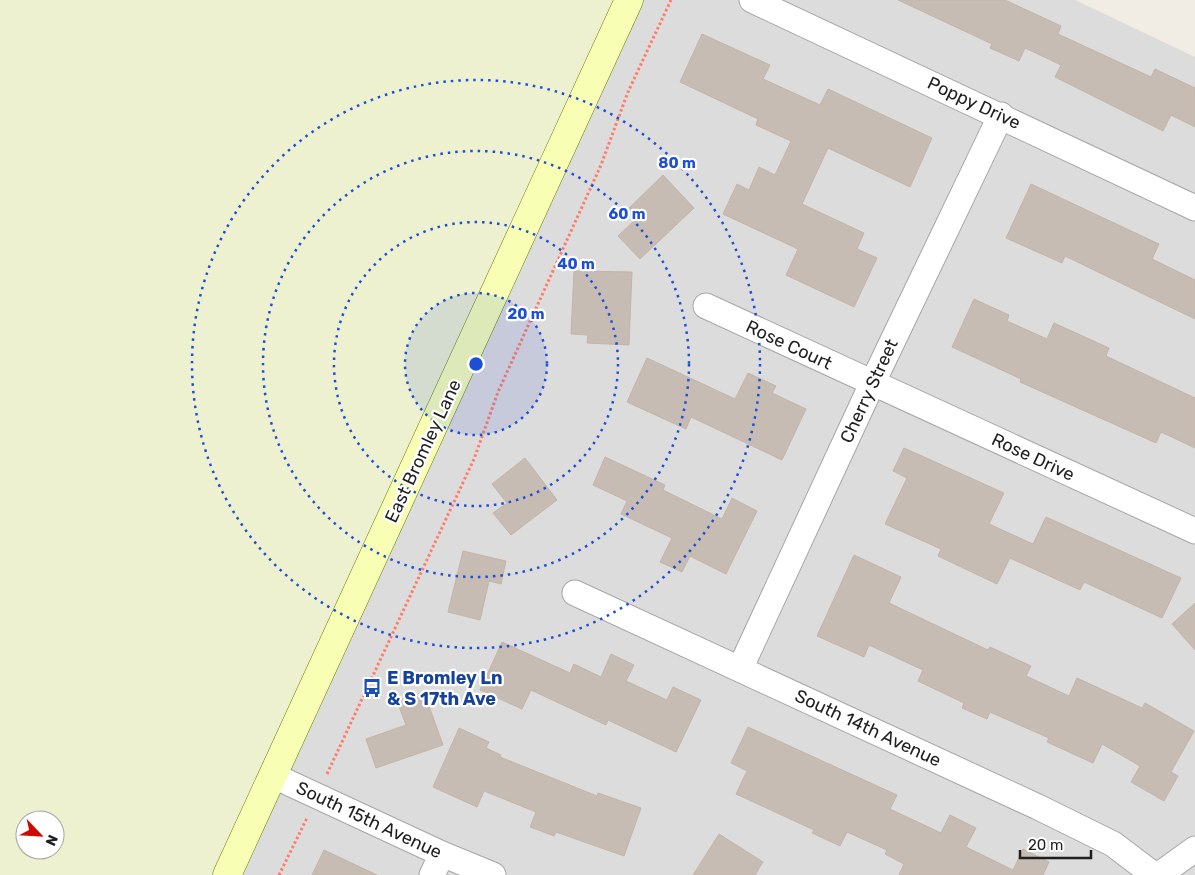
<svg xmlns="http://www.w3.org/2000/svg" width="1195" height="875" font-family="Rubik,sans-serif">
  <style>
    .residential { fill: #dddcdc }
    .farmland { fill: #edf1cf; fill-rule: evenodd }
    .building { fill: #c6bcb4; stroke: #c4b4a6 }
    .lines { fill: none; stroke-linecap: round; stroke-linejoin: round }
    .minor-casing { stroke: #a6a6a6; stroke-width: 27 }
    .secondary-casing { stroke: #6a7d00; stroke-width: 29 }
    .path { stroke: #ff7d68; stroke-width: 3; stroke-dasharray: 2.5 2.5; stroke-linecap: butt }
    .minor { stroke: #fff; stroke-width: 25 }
    .secondary { stroke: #f8ffb5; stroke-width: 28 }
    .ring { fill: none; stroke: #1d4ed8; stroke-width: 2.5; stroke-dasharray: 2.5 5 }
    .labels { text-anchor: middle; stroke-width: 4.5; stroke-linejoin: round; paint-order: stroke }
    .street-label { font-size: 18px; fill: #1f1f1f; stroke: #fff }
    .transit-label { font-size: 18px; font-weight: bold; fill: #164399; stroke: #fff; text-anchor: start }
    .centre { fill: #1d4ed8; stroke: #fff; stroke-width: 2.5 }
    .ring-label { font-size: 15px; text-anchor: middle; font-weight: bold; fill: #1d4ed8; stroke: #fff; stroke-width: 4.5; stroke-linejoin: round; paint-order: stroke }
  </style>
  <rect width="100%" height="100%" fill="#f1ede5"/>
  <path class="residential" d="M629,0H1075L1195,57V875H227Z"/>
  <path class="farmland" d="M0,0H629L227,875H0ZM25,820H55V850H25Z"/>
  <path class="building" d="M898,0H1005L1061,26L1058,34L1151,77L1155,69L1195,88V127L1171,115L1163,131L1055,77L1061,65L1025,48L1019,61L990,48L992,44Z
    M702,34L770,65L763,79L820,105L828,89L932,138L910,187L828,148L802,204L864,233L857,249L877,258L854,307L786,275L798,249L723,214L737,184L749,190L759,167L775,175L791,141L756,125L758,119L680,82Z
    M663,175L694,208L640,259L618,236L634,221L625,212Z
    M1031,184L1159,244L1152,259L1195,280V319L1065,256L1062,263L1006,238Z
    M574,271L632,272L629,345L587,343L588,335L571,334Z
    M974,299L1009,315L1007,321L1047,339L1054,323L1109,348L1106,356L1195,398V448L1161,432L1156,443L1020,382L1021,379L952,347Z
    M647,358L735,399L748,373L776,386L772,393L806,409L782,460L691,417L686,429L627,402Z
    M904,448L1004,493L989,524L1033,544L1046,517L1181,578L1162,618L1084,582L1080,590L1010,558L997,584L938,556L941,549L885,524L907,478L893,471Z
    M605,457L665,485L663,490L722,519L732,498L757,511L726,574L690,556L682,572L660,562L672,538L621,514L627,501L593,485Z
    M525,458L557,500L511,535L493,513L507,503L492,484Z
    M463,551L506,561L501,584L489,581L480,620L448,612Z
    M854,555L901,577L889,603L988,650L990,647L1031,666L1026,676L1069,696L1077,678L1142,708L1145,703L1194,731L1171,772L1178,776L1164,801L1131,782L1140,766L1102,744L1093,763L1047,742L1049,738L990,712L987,719L962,708L964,703L918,681L923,670L869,645L864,657L817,636Z
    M1195,603V650L1172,624Z
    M502,642L570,673L574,664L601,677L611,654L634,665L626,681L667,700L673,687L701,700L676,752L608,720L606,725L531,690L522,709L480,690Z
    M424,692L443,745L376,768L366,739L406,725L397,701Z
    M748,727L897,795L890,809L941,833L950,815L976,828L966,847L1013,870L1023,849L1049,862L1043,875H899L904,864L885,854L887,850L847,832L840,846L812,833L814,830L736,794L747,771L731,763Z
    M459,728L489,742L486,748L501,755L500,757L597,796L598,793L641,808L624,856L556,832L554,836L530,827L536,812L484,791L477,807L433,787Z
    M719,834L763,862L755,875H693Z
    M324,850L377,875H312Z"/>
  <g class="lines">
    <g class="minor-casing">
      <path id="minor" d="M752,0L1195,208
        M706,306L1195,531
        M575,593L1038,807L1113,844L1154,875
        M740,669L872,384L1001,115
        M274,776L442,854L493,875
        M432,875L442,854
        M1159,875L1195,849"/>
    </g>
    <g class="secondary-casing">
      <path id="secondary" d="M227,875L629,0"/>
    </g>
    <path class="path" d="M327,774L474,459L498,392L601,165L628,92L671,0
      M279,875L307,818"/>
    <use href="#minor" class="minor"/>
    <use href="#secondary" class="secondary"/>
  </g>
  <circle cx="476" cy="364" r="71" fill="#1d4ed8" fill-opacity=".12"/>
  <g class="ring">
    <circle cx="476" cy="364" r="71"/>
    <circle cx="476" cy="364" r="142"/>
    <circle cx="476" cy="364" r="213"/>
    <circle cx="476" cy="364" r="284"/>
  </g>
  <defs>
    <g id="bus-bare" transform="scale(1.5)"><path d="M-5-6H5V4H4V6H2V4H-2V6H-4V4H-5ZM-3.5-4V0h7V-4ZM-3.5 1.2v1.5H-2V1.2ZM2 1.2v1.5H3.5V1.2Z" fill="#1a4fb4" stroke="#fff" stroke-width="2.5" paint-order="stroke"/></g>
  </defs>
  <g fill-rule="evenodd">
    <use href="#bus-bare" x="372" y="688"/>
  </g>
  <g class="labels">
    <g class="street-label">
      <text transform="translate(974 103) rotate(25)" y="6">Poppy Drive</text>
      <text transform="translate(789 345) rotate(25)" y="6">Rose Court</text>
      <text transform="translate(869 391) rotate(-65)" y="6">Cherry Street</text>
      <text transform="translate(423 451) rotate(-65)" y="6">East Bromley Lane</text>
      <text transform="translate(1033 457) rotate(25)" y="6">Rose Drive</text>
      <text transform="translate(868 728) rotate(25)" y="6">South 14th Avenue</text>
      <text transform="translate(369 820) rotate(25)" y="6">South 15th Avenue</text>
    </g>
    <g class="transit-label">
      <text x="387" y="684">E Bromley Ln<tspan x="387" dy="21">&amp; S 17th Ave</tspan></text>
    </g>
  </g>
  <circle cx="476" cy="364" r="8" class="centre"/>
  <g class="ring-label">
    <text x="677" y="168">80 m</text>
    <text x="627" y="219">60 m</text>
    <text x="576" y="269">40 m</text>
    <text x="526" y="319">20 m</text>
  </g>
  <g transform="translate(40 835) rotate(115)"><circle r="24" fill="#ffffff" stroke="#a5a5a5"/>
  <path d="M0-4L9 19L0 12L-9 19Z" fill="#cf0800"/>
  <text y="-8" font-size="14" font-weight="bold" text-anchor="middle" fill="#1f1f1f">N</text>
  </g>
  <path d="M1020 850v8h71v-8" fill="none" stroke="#1f1f1f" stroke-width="2.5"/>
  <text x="1028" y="850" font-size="15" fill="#1f1f1f" stroke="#ffffff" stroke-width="4" paint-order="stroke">20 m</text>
</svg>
